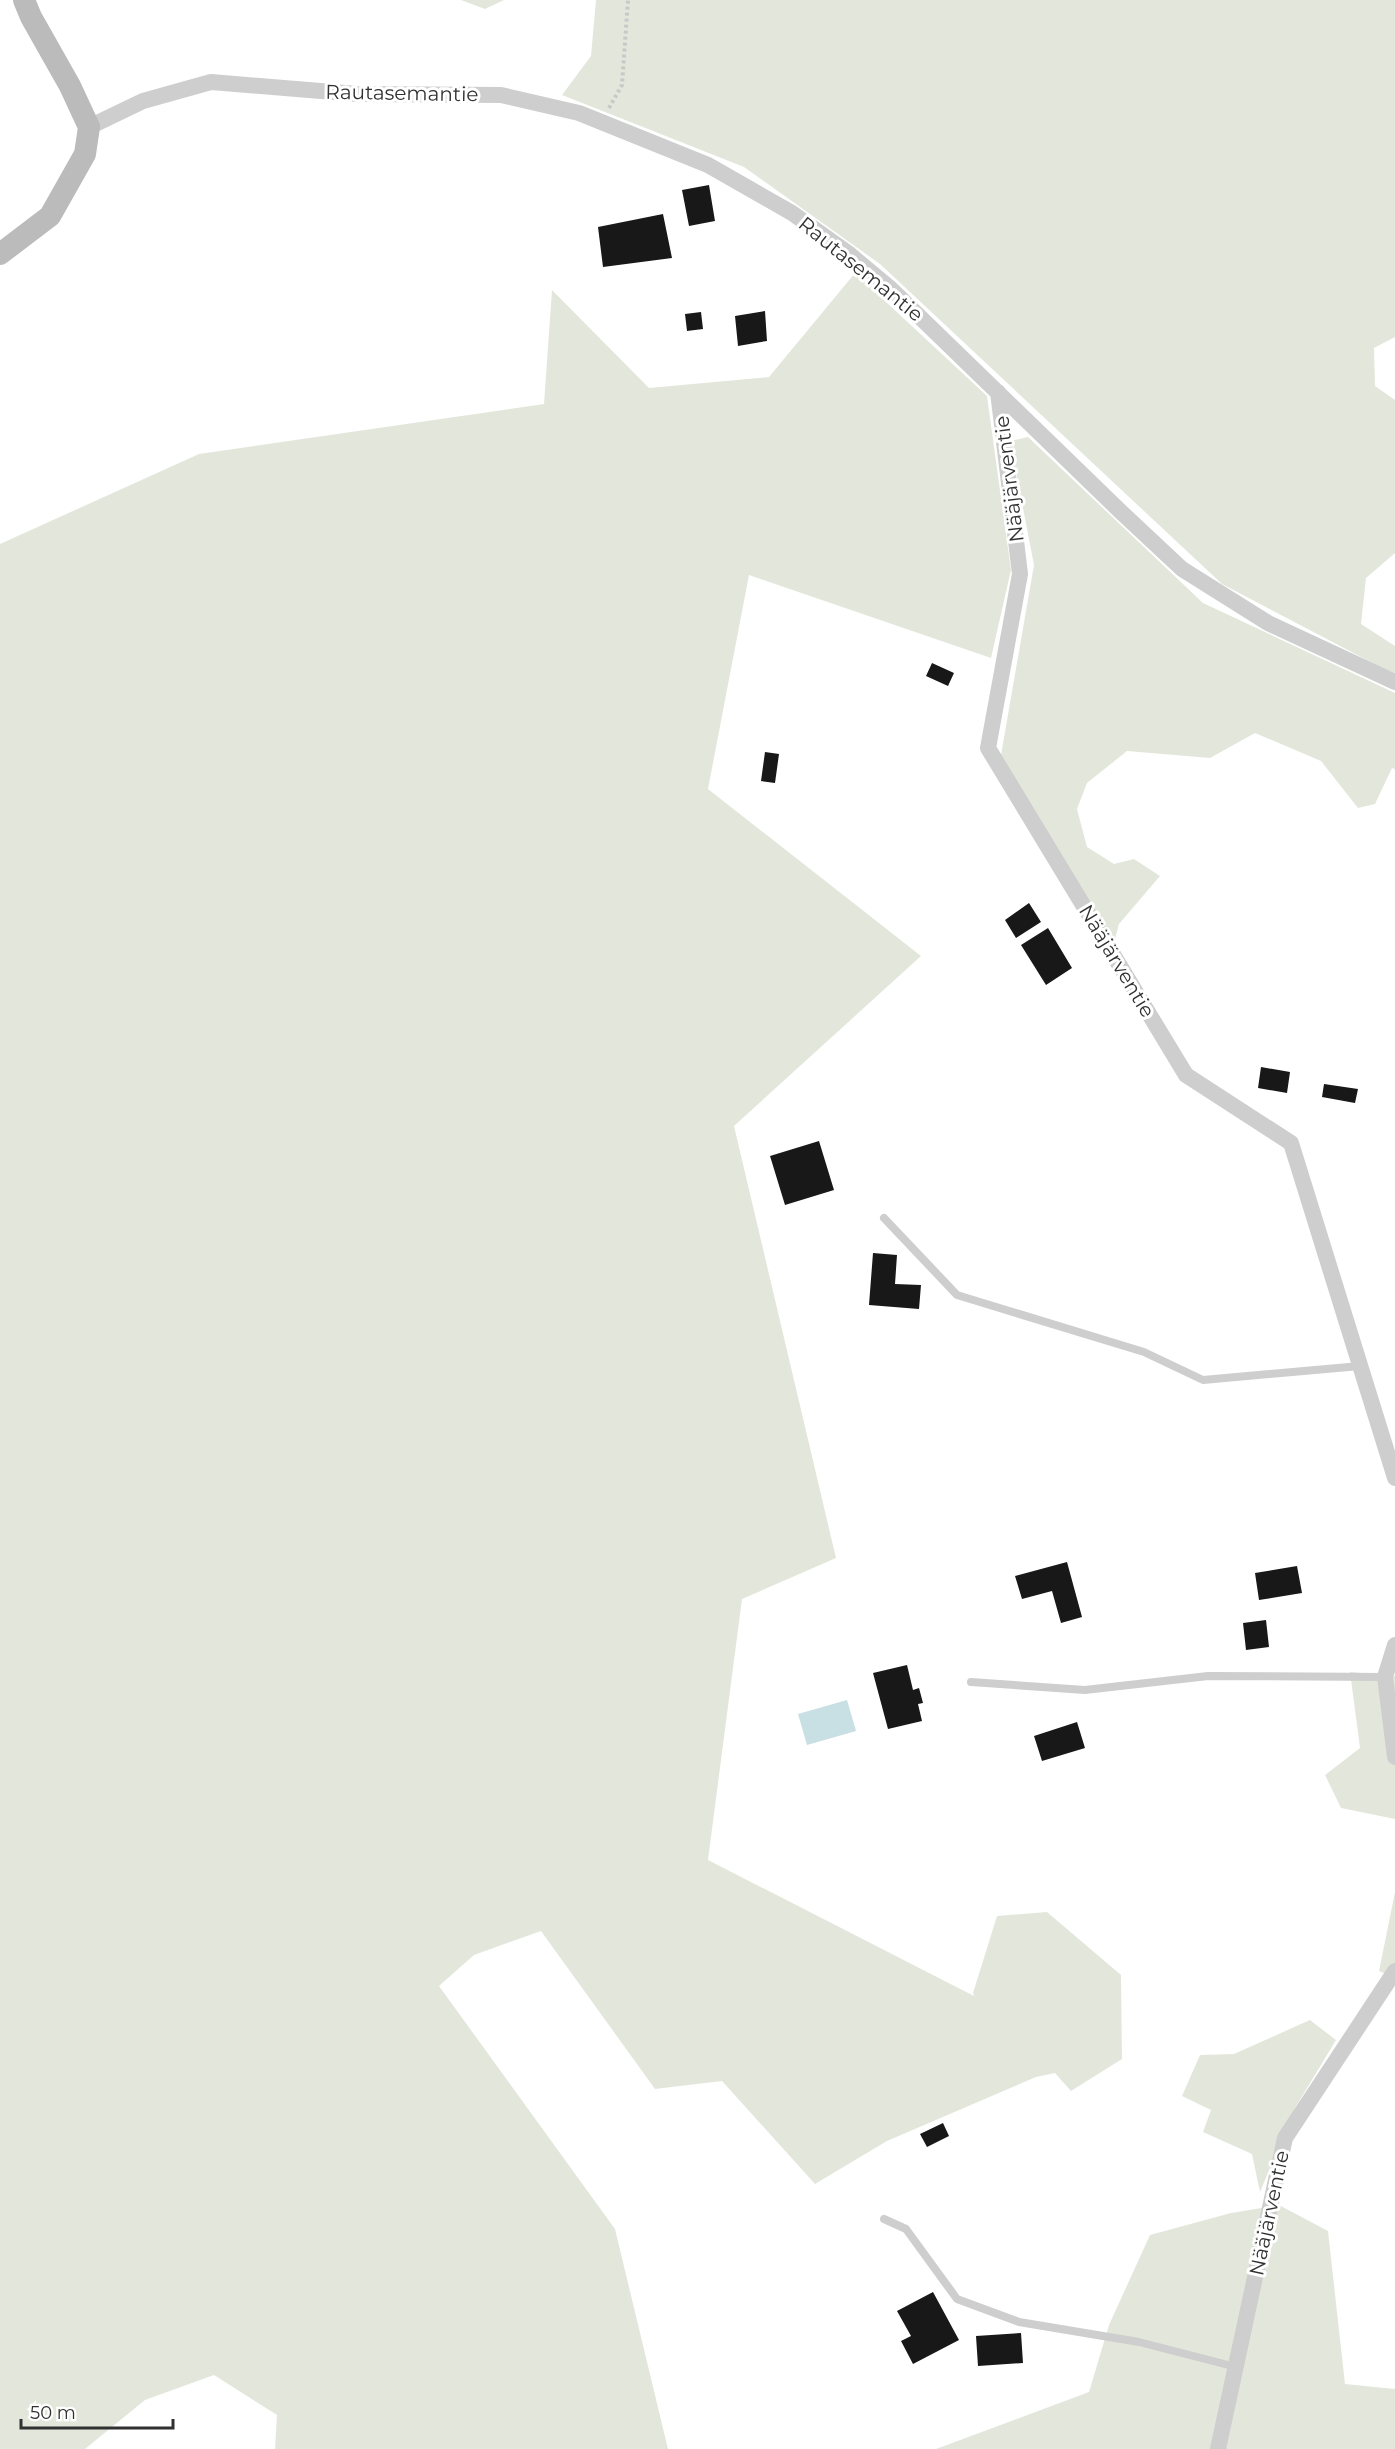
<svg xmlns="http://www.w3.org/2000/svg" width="1395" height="2449" font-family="Montserrat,sans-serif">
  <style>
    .green { fill: #e3e7db }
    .water { fill: #c8dfe3 }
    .building { fill: #181818 }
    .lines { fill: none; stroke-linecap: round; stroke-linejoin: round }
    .path { stroke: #c8c8c8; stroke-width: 4; stroke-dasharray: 3 3; stroke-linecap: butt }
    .lane { stroke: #cecece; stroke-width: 8 }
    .street { stroke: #cecece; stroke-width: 16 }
    .secondary { stroke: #bbb; stroke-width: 22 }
    .labels { text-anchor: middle; stroke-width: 6; stroke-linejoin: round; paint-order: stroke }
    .street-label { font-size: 20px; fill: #313131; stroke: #fff }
  </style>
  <rect width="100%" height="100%" fill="#fff"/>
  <path class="green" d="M461,0H504L485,9Z
    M596,0H1395V337L1374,348L1375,386L1395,400V553L1366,578L1361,624L1395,646V673L1384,669L1222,584L880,264L744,167L562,95L591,56Z
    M855,273L987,396L1011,570L991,658L749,575L708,789L921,956L734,1126L836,1558L742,1599L708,1860L974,1996L973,1993L997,1916L1047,1912L1121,1975L1122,2059L1071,2091L1055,2073L1036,2077L887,2141L815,2184L722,2081L655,2089L541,1931L474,1955L439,1986L615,2229L668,2449H275L277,2415L214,2375L145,2400L85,2449H0V544L199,454L544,404L552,290L649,388L769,377Z
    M1028,437L1203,603L1395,693V769L1392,768L1375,804L1358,808L1321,761L1255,733L1210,758L1127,751L1087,783L1077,809L1087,847L1114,864L1134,859L1160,876L1119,924L1114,943L1001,755L1034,565L1010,441Z
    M1350,1672L1395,1676V1819L1341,1808L1325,1775L1360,1748Z
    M1395,1892V1978L1379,1971Z
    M1310,2020L1336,2040L1295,2108L1260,2192L1252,2154L1203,2132L1211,2110L1182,2096L1200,2055L1234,2054Z
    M1279,2205L1328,2231L1345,2384L1395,2389V2449H936L1089,2392L1109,2325L1150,2235L1231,2213Z"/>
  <path class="water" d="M847,1700L856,1731L807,1745L798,1714Z"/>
  <path class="building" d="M709,185L715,221L689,226L682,190Z
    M663,214L672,258L603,267L598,227Z
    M765,311L767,341L738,346L735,316Z
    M701,312L703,329L687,331L685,314Z
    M932,663L954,673L948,686L926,676Z
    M765,752L779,754L775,783L761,781Z
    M1029,903L1041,922L1016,938L1005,920Z
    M1048,928L1072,968L1046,985L1021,945Z
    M1261,1067L1290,1072L1287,1093L1258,1088Z
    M1324,1084L1358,1089L1355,1103L1322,1097Z
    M819,1141L834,1190L785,1205L770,1156Z
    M873,1253L897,1255L895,1284L921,1285L919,1309L869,1305Z
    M1067,1562L1082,1617L1061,1623L1052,1591L1022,1599L1015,1576Z
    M1297,1566L1302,1593L1259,1600L1255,1573Z
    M1266,1620L1269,1647L1246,1650L1243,1623Z
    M907,1665L913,1690L919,1688L923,1703L918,1704L922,1721L888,1729L873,1673Z
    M1077,1722L1085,1748L1042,1761L1034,1736Z
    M943,2123L949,2136L927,2147L920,2134Z
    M933,2292L959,2340L913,2364L901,2341L911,2336L897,2311Z
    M1021,2333L1023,2363L978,2366L976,2336Z"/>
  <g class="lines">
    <path class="path" d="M609,108L622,85L628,0"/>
    <path class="lane" d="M884,1218L957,1295L1144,1352L1203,1380L1360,1366
      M971,1682L1085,1690L1208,1676L1385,1677
      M884,2219L906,2229L957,2299L1019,2322L1139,2342L1236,2367"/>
    <path class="street" d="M89,127L143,101L211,82L357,94L501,95L579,113L708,165L792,213L848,253L891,289L1120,511L1182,569L1268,623L1395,682
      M998,392L1020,574L988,748L1186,1075L1291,1143L1395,1478
      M1395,1645L1385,1677L1395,1757
      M1218,2449L1285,2138L1395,1971"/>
    <path class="secondary" d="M0,254L50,216L85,154L89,127L70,86L31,17L24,0"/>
  </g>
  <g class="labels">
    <g class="street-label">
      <text transform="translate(402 93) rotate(1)" y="7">Rautasemantie</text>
      <text transform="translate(861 269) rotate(39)" y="7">Rautasemantie</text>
      <text transform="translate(1009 479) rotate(-97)" y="7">Nääjärventie</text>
      <text transform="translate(1117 961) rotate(59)" y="7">Nääjärventie</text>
      <text transform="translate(1269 2213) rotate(-78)" y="7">Nääjärventie</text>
    </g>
  </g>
  <path d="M21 2419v9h152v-9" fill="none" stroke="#313131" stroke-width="3"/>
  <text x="30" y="2419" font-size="18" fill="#313131" stroke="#ffffff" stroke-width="4.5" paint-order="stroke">50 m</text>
</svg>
